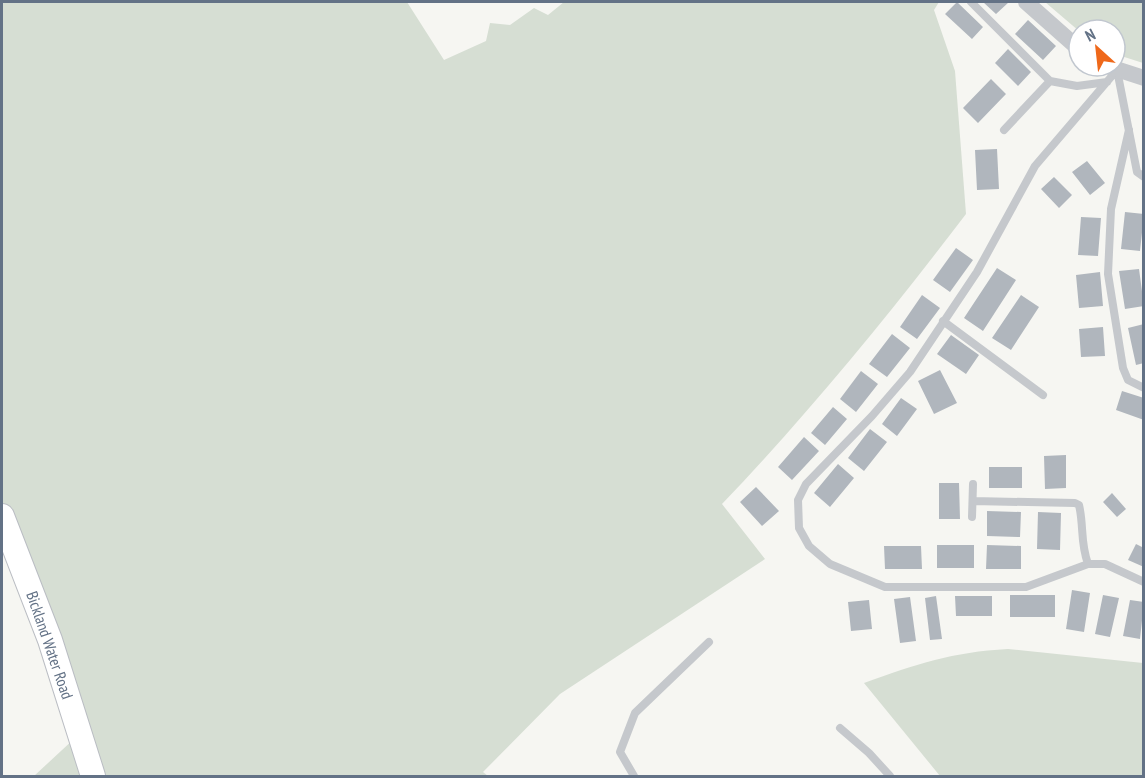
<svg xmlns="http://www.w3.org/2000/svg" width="1145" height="778" font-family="'PT Sans Narrow',sans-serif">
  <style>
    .green { fill: #d6ded3 }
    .building { fill: #b0b6bd }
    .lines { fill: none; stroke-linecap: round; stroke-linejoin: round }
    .secondary-casing { stroke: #babdc3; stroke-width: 26 }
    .lane { stroke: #c5c8cc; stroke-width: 8 }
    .street { stroke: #c5c8cc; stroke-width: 16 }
    .secondary { stroke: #fff; stroke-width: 24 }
    .labels { text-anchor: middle; stroke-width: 6; stroke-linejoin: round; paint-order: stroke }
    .street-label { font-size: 16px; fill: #637286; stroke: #fff }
  </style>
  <rect width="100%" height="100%" fill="#f6f6f2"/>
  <path class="green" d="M2,2H407L444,60L486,41L490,23L510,25L534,8L548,15L564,2H939L934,10L955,71L966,214C889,315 809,413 722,504L765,559L560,694L483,772L488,776H93L2,516Z
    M1045,2H1143V63L1115,54V30L1079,31Z
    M1008,649L1143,663V776H940L864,683C917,664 952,652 1008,649Z
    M75,738L86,776H34Z"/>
  <path class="building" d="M957,2L983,27L972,39L945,14Z
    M983,2H1009L996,14Z
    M1028,20L1056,46L1043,60L1015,34Z
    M1008,49L1031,72L1018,86L995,63Z
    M991,79L1006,94L978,123L963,108Z
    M997,149L999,189L977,190L975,150Z
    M1087,161L1105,183L1090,195L1072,172Z
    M1054,177L1072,195L1059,208L1041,189Z
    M1125,212L1144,214L1140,251L1121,249Z
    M1081,217L1101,218L1098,256L1078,255Z
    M956,248L973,260L950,292L933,280Z
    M997,268L1016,280L983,331L964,318Z
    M1139,269L1144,306L1125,309L1119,271Z
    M1100,272L1103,306L1079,308L1076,275Z
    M922,295L940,308L917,339L900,327Z
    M1021,295L1039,307L1011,350L992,338Z
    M1144,324V363L1136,365L1128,328Z
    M1103,327L1105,356L1081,357L1079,329Z
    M892,334L910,348L887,377L869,364Z
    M951,335L979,355L966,374L937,354Z
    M940,370L957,403L934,414L918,381Z
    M861,371L878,384L856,412L840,399Z
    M1122,391L1144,398V420L1116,410Z
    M901,398L917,409L897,436L882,424Z
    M833,407L847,419L825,445L811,433Z
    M870,429L887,442L864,471L848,458Z
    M804,437L819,451L792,480L778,467Z
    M1066,455V488L1045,489L1044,456Z
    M838,464L854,478L830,507L814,493Z
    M989,467H1022V488H989Z
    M939,483H959L960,519H939Z
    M756,487L779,511L762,526L740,502Z
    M1112,493L1126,509L1117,517L1103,502Z
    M987,511L1021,512L1020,537L987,536Z
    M1038,512L1061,513L1060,550L1037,549Z
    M1136,544L1144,548V567L1128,560Z
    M937,545H974V568H937Z
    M987,545L1021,546V569H986Z
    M884,546H921L922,569H885Z
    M1072,590L1090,593L1084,632L1066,629Z
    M1010,595H1055V617H1010Z
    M1103,595L1119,598L1110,637L1095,634Z
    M936,596L942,639L930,640L925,598Z
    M955,596H992V616H956Z
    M910,597L916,641L900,643L894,599Z
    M869,600L872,629L851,631L848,602Z
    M1130,600L1144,602L1140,639L1123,636Z"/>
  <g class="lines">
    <g class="secondary-casing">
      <path id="secondary" d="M2,516L50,640L93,776"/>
    </g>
    <path class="lane" d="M971,2L1050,81L1077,86L1107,82
      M1117,70L1035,166L977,272L910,372L872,416L806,484L798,500L799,528L809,546L830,564L885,587H1026L1088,564H1105L1144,582
      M1117,70L1137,172L1144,177
      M1004,130L1050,81
      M1129,130L1111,209L1108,274L1123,368L1128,380L1144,388
      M943,321L1043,395
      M973,501L1075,503L1079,505C1084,526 1080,542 1088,564
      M972,517L973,484
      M840,728L869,753L890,776
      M634,776L620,752L635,713L709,642"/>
    <path class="street" d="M1026,2L1079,49
      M1107,66L1144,78"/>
    <use href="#secondary" class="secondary"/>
  </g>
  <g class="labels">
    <g class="street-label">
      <text transform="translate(50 645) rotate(71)" y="6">Bickland Water Road</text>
    </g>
  </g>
  <rect width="1145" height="778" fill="none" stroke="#637286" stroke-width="6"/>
  <g transform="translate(1097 48) rotate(333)"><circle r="28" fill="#ffffff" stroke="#c1c7cf" stroke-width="1.5"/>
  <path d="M0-4.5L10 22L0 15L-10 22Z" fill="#ef681a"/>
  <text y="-9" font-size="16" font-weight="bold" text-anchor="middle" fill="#637286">N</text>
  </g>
</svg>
